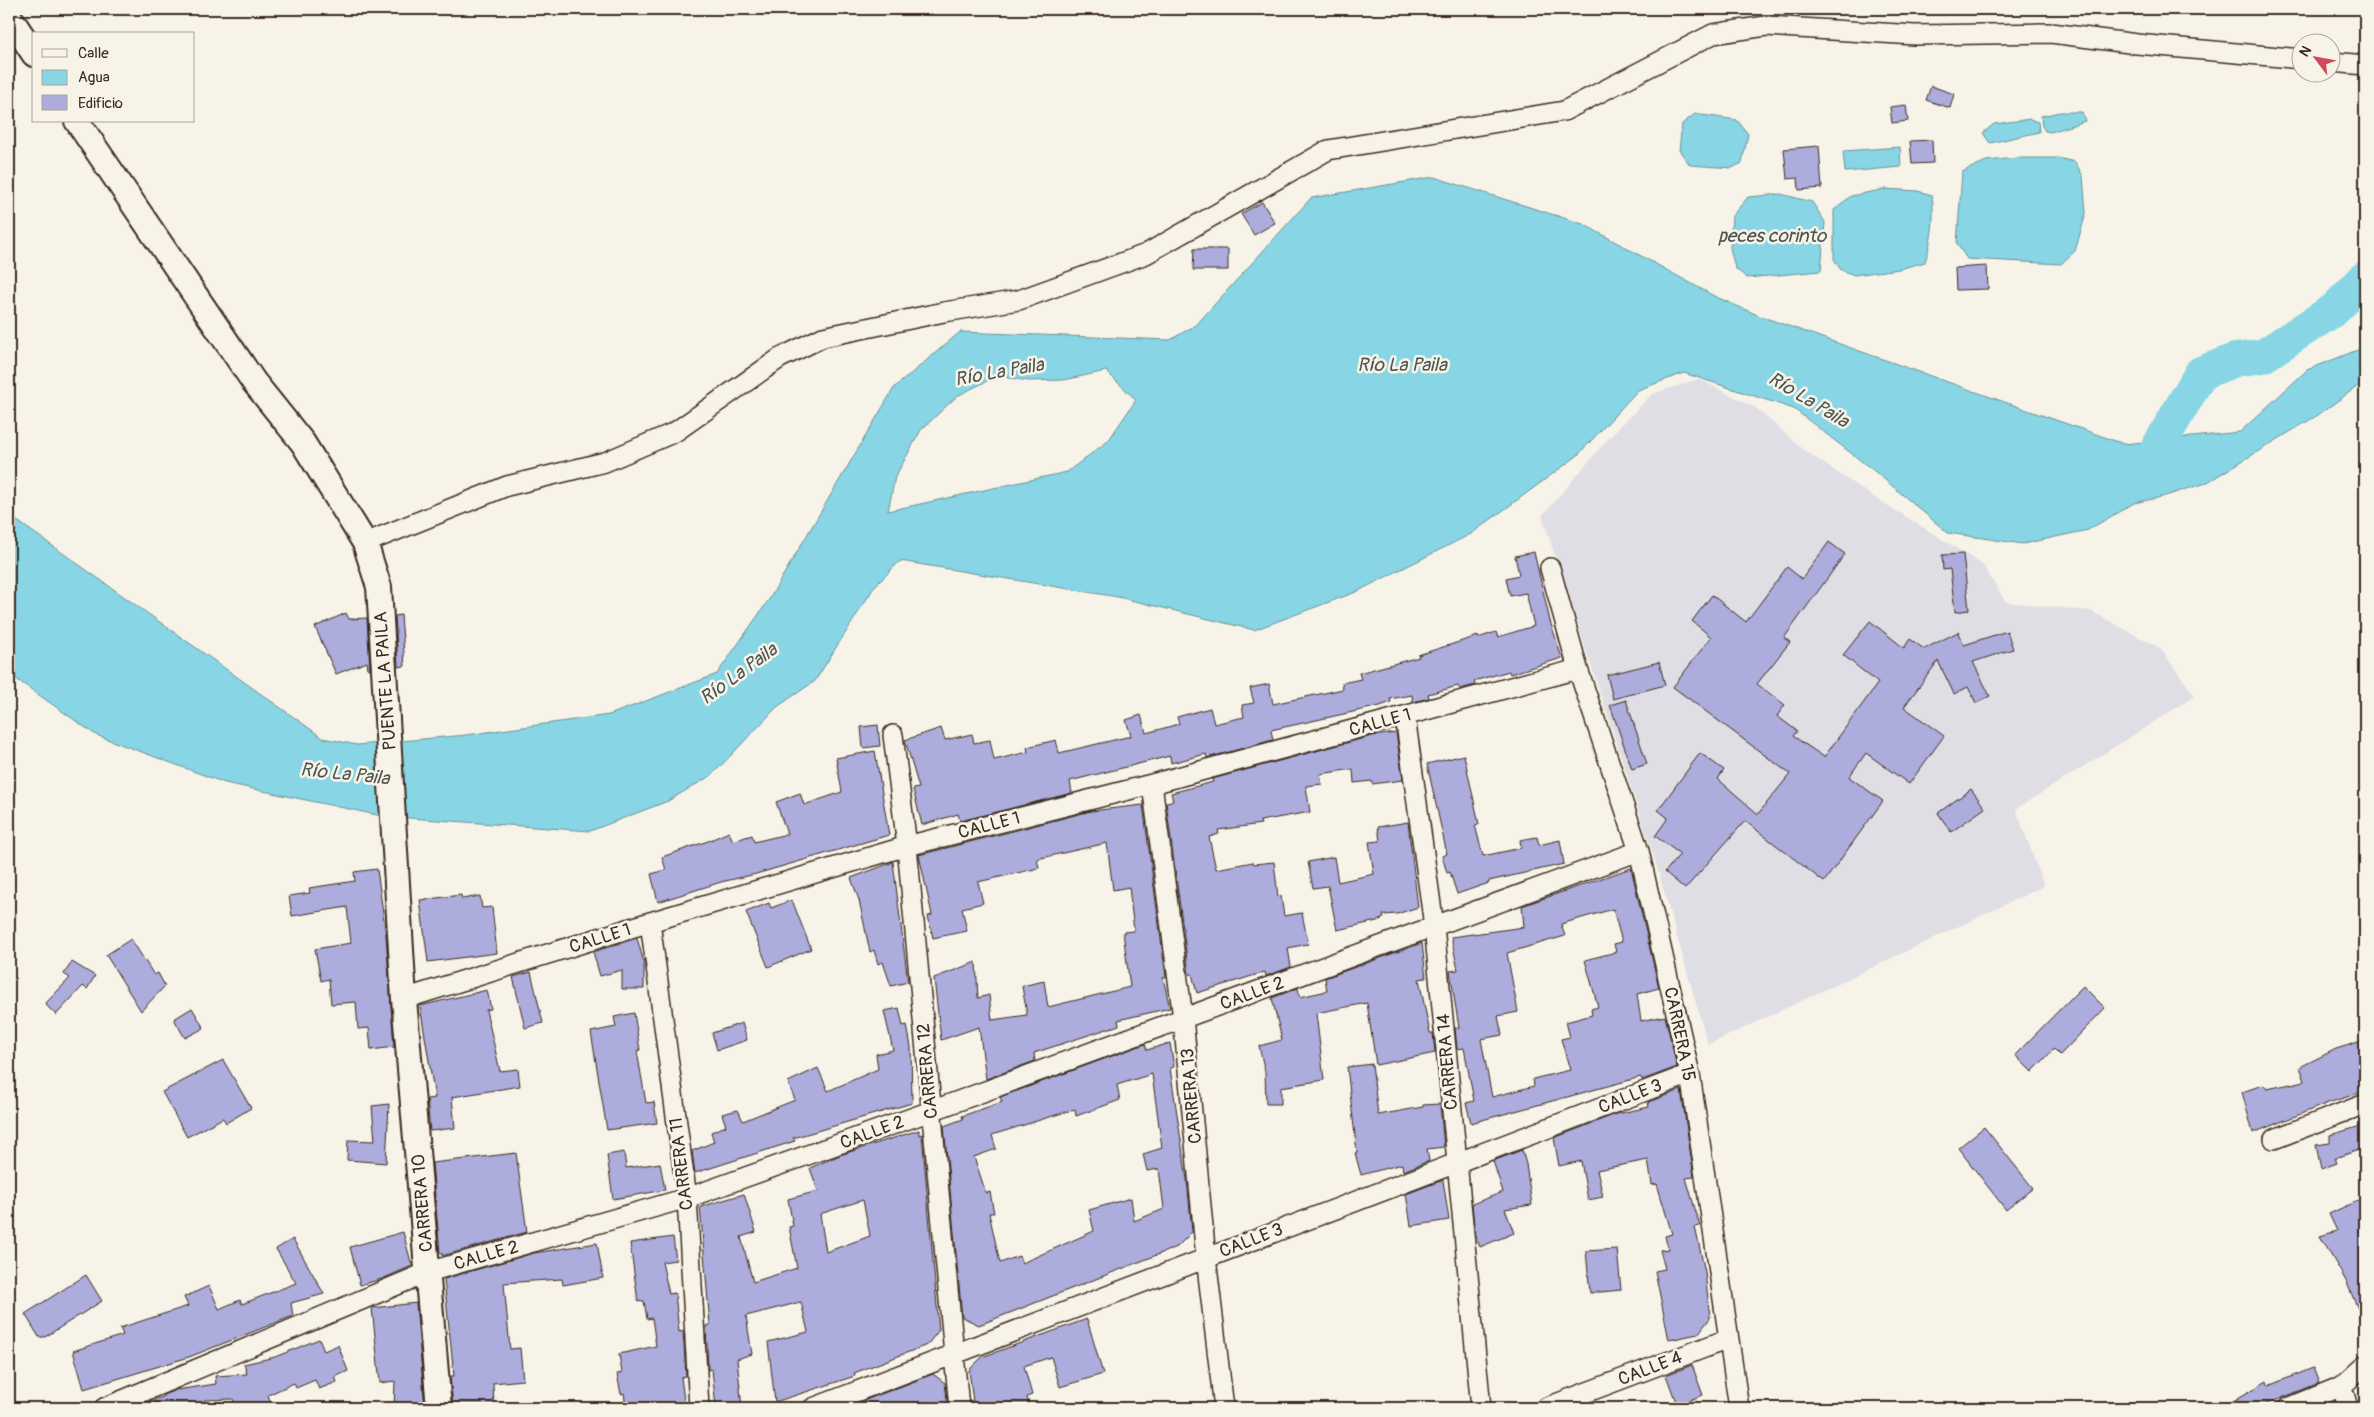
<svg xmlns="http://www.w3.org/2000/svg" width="2374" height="1417" font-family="Pangolin,sans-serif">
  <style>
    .built { fill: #e0dee5 }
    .water { fill: #88d6e5; stroke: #699195; fill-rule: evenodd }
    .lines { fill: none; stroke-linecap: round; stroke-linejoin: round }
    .river { stroke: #88d6e5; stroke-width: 34 }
    .building { fill: #acacdd; stroke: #3b2a1e; fill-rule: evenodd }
    .minor-casing { stroke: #3b2a1e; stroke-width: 22 }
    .major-casing { stroke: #3b2a1e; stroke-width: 28 }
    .minor { stroke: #f7f3e8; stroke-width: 19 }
    .major { stroke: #f7f3e8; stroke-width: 24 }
    .labels { text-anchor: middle; stroke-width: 5; stroke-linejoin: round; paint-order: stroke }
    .street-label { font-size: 18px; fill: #3b2a1e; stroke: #f7f3e8 }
    .water-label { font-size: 19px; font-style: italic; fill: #4e5550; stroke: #f7f3e8 }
  </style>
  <rect width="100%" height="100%" fill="#f7f3e8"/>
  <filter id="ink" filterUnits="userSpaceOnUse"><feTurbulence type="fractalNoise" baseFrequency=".02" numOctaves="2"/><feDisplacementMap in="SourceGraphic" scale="10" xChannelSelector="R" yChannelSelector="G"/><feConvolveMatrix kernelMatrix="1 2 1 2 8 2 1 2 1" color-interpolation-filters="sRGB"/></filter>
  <g filter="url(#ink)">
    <path class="built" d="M1699,379L1756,408L1804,450L1863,490L1982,564L2006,602L2091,611L2160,648L2195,696L2016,809L2044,886L1708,1045L1656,864L1542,516L1607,440L1652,394Z"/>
    <path class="water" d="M2060,112H2082L2085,121L2051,132L2045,131L2042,126L2041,116Z
      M1695,114L1737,120L1748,134L1742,163L1732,168L1690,165L1679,150L1682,124Z
      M2030,119L2038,122L2039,132L1990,143L1983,133L1994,124Z
      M1900,147L1901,167L1845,172L1843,151Z
      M2017,158H2058L2075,162L2083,176L2086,213L2075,251L2061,264L1967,259L1957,244L1962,172L1986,161Z
      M1434,177L1583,224L1714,296L1760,316L2124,444L2240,432L2307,370L2365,347V381L2318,415L2206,483L2162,497L2134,503L2088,530L2023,544L1948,533L1878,474L1794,409L1684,373L1638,390L1577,456L1471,534L1356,592L1254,630L1118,597L900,561L875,586L815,681L777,707L712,775L668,801L590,831L382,816L225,783L96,735L9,674V515L323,738L357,745L466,735L609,715L717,674L768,601L894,388L960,332L1170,340L1196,325L1311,198ZM1106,371L1136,400L1108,441L1067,472L888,511L895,477L921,430L957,396L997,376L1029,381L1064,380Z
      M1885,189L1918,191L1932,195C1935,219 1932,239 1925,262L1899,269L1854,275L1841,270L1834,259V210L1851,196Z
      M1781,194L1812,202L1825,222L1821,271L1747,278L1735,268L1730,248L1732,216L1748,197Z"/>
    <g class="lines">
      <path class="river" d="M2139,480L2201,373L2235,360L2263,356L2335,309L2365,278"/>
    </g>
    <path class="building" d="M1931,86L1954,94L1950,108L1926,100Z
      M1906,105L1908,121L1892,123L1890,107Z
      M1932,140L1933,163L1912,164L1910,141Z
      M1819,146L1822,188L1799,190L1798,178L1787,179L1784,149Z
      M1262,202L1275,223L1254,235L1241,214Z
      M1194,249H1228V270H1193Z
      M1987,266L1988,289L1956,290L1955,268Z
      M1829,542L1845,554L1784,638L1790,642L1757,684L1785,705L1777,716L1797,731L1793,736L1824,757L1878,683L1843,655L1870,621L1904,648L1910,639L1924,649L1960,631L1958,633L1964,645L2007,631L2013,649L1973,662L1990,696L1976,703L1968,687L1954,694L1938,661L1904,707L1944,736L1909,784L1866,753L1849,777L1883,801L1824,882L1745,821L1685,889L1665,872L1680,854L1655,836L1668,818L1658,810L1700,753L1724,770L1718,779L1758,814L1790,774L1673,687L1711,637L1692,621L1712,595L1746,622L1787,567L1802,579Z
      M1534,552L1550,621L1562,658L1510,674L1509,671L1474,681L1475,685L1460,689L1458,686L1428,694L1429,698L1413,702L1412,695L1390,699L1391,702L1380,706L1271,730L1273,740L1207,758L1206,754L1171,763L1170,756L1070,781L1072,793L960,821L958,814L922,825L913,789L919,788L905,740L941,728L945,740L972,734L974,743L990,740L994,760L1028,752L1027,747L1056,740L1059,753L1131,736L1126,720L1141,715L1146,733L1179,724L1177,717L1210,708L1214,724L1244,717L1242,705L1254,703L1250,688L1269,684L1273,704L1343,689L1342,683L1361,679L1359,673L1419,657L1418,655L1478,636V638L1496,632L1498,637L1534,626L1526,593L1510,596L1506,578L1519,575L1515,556Z
      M1963,554L1969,610L1955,612L1950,569L1943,570L1942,555Z
      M346,613L349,619L367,618L370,669H368L367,662L336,674L315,627Z
      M401,615L405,666L398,667L395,616Z
      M1659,662L1665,685L1613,699L1607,675Z
      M1626,700L1647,764L1632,769L1610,705Z
      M878,725L880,746L863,748L861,727Z
      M1396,733L1403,780L1372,784V781L1354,783L1353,769L1320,774L1322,784L1306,786L1310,812L1260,821L1261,824L1218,830L1219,834L1209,837L1216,869L1253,862L1254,864L1274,862L1278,897L1281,896L1284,916L1302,913L1308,944L1288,948L1291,967L1266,976L1265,972L1197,993L1192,974H1189L1166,802L1173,801L1171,793L1213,782L1212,779L1372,736Z
      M875,751L889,835L756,874L721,882L658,902L651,874L666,870L662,857L708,841L729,832L733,841L752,835L754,842L787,834L776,802L800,793L804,805L842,792L836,758Z
      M1464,755L1479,824L1475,825L1483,856L1521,848L1520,840L1537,837L1539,845L1560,840L1564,864L1489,881V883L1457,894L1450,872L1447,873L1442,856L1447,854L1427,764Z
      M1971,789L1985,808L1951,832L1938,813Z
      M1143,805L1166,977L1163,978L1170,1008L1118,1020L1119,1025L1034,1053L1035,1061L986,1079L979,1027L941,1040L934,978L976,962L978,998L989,995L992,1020L1027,1015L1022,986L1044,981L1048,1007L1130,987L1123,932L1134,931L1129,887L1113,890L1107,843L1037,859L1039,868L978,882L983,903L962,908L967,931L933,938L928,916L932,915L919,855L1091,811Z
      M1408,822L1418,907L1397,914L1383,915L1384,918L1377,921L1337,930L1328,886L1313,888L1308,862L1334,857L1338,882L1374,874L1369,842L1380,841L1378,827Z
      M893,862L908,982L891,986L883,962L878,964L874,950L870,952L859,900L851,878Z
      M1631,868L1659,988L1637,994L1641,1021L1665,1016L1677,1067L1642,1080L1641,1077L1471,1123L1466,1103L1474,1101L1464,1048L1457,1049L1455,1028H1459L1450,971L1458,970L1451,937L1524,927L1522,906ZM1613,909L1622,942L1614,944L1616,952L1585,960L1598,1007L1591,1009L1592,1015L1566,1022L1570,1037L1561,1039L1570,1070L1533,1079L1534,1086L1492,1097L1481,1039L1502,1035L1498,1016L1518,1012L1507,953L1565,936L1561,924Z
      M377,869L386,935L394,1047L371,1050L369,1028L358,1029L356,1002L331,1004L329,979L321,981L315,949L351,943L347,907L292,916L289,896L310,893L309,888L355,881L354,872Z
      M461,895L462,899L480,896L482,908L492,907L497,953L428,962L420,900Z
      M792,900L811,949L768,967L746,912L769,903L771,908Z
      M637,938L644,963V989H622V970L600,976L593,952Z
      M131,939L154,975L158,973L165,986L141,1011L106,955Z
      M1422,943L1426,978L1419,979L1430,1033H1433L1435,1053L1376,1065L1367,1003L1316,1013L1324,1080L1281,1087V1104H1266L1265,1072L1259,1046L1282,1040L1272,998L1298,988L1300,997L1327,991L1325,978Z
      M72,962L95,976L87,989L83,986L56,1015L45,1004L70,978L64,974Z
      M531,972L543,1023L525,1028L513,977Z
      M2083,986L2105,1008L2060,1055L2054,1049L2032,1072L2015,1055Z
      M487,990L491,1009L486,1010L500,1071L518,1069L520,1086L452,1097L455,1128L430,1131L427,1099L435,1098L420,1006Z
      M192,1008L204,1028L185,1038L174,1019Z
      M899,1008L903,1026L907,1025L911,1047L912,1103L793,1138L795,1141L695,1173L692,1151L714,1142L711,1132L726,1126L722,1114L738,1110L743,1121L795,1100L788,1082L818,1068L828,1091L878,1069L876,1054L893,1050L884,1011Z
      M634,1013L640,1050L637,1051L646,1103L654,1102L657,1123L607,1130L591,1032L616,1027L614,1017Z
      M742,1023L747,1040L717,1050L712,1033Z
      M2365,1040V1091L2328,1103L2253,1133L2242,1092L2263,1085L2267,1089L2305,1081L2300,1067L2336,1049Z
      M1170,1043L1174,1067L1170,1068L1187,1180L1192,1232L1177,1247L979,1325L962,1317L944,1126L963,1119L962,1116L1002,1102L1000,1097L1145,1044L1147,1050ZM1152,1074L1162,1148L1143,1154L1147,1171L1159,1169L1164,1209L1134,1221L1131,1198L1089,1210L1094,1231L1022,1263L1019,1256L1000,1263L989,1213H994L990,1192L986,1193L974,1157L996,1149L992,1135L1075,1109L1076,1116L1120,1100L1117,1085Z
      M223,1060L251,1108L226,1123L223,1118L187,1137L162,1092Z
      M1372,1064L1378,1115L1423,1107V1105L1440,1104L1444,1147L1427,1149L1429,1161L1403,1171L1402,1164L1361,1175L1355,1153H1357L1347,1067Z
      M1681,1090L1694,1177L1686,1178L1700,1226L1695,1227L1705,1272L1710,1318L1698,1334L1669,1340L1655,1271L1665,1269L1660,1250L1668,1249L1665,1236L1672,1234L1657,1184L1652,1185L1648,1160L1597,1170L1603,1197L1588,1200L1581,1161L1559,1166L1554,1138L1616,1114L1649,1107L1648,1102Z
      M389,1104L386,1163L347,1160L348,1140L375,1141L372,1106Z
      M2361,1126L2365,1140V1148L2335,1158L2337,1163L2321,1169L2316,1145L2330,1143V1135Z
      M1984,1127L2033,1188L2006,1210L1958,1148Z
      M919,1130V1135L922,1134L939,1330L927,1345L854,1373L855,1376L775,1402L768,1342L808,1332L801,1302L746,1316L752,1354L737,1359L742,1408H716L712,1369L708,1370L706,1326L710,1325L700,1207L744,1194L756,1232L741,1237L753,1282L797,1268L789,1227L793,1226L788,1199L818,1191L810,1168L840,1155ZM863,1200L870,1236L826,1252L820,1214Z
      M1522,1150L1526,1164L1532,1205L1505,1209L1514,1233L1480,1247L1475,1235L1472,1204L1503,1192L1493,1161Z
      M624,1152L626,1168L660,1163L665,1190L613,1199L607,1155Z
      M516,1153L527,1232L442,1256V1253H440L432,1163Z
      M1443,1180L1449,1220L1411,1226L1406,1194Z
      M2365,1197V1325L2346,1281L2320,1236L2337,1231L2329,1214Z
      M403,1232L412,1266L382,1279L360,1285L350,1247Z
      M673,1237L676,1260L662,1262L669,1294L675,1293L679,1332L683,1331L686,1376L681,1377L685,1408H626L624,1393L621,1394L617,1374L622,1373L619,1354L656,1346L652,1318L647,1319L644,1301L638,1302L630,1243Z
      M293,1239L324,1294L291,1303L293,1316L189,1357L84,1389L73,1351L123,1335L120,1328L188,1306L184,1297L209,1286L219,1309L240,1300L242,1304L296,1283L276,1249Z
      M597,1243L603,1278L563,1285L562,1279L504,1283L510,1349L520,1348L523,1380L493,1383L494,1408H453L450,1376H454L444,1279L534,1253Z
      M1617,1249L1621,1290L1590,1293L1586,1251Z
      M86,1275L102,1301L45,1337H39L25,1314Z
      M416,1303L425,1408H394L395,1381L380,1383L372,1308Z
      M1087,1319L1103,1374L1060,1387L1051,1357L1024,1366L1032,1395L1027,1397L1030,1408H970V1400L973,1402L969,1370L982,1357Z
      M319,1339L324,1351L338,1345L348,1371L335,1377L337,1382L319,1389L315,1380L296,1388L294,1383L268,1395L272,1408H236L233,1399L204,1400L205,1408H150V1401L163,1397V1395L176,1390L216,1384L215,1376L247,1374L244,1364L275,1357Z
      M1692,1365L1703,1395L1677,1405L1666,1375Z
      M2313,1368L2319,1383L2257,1408H2221L2267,1381L2268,1386Z
      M933,1374L945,1383L948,1408H928L927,1402L892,1405V1408H845Z"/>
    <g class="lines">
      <g class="minor-casing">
        <path id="minor" d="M2332,62L2365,65
          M365,543L507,486L605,462L675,432L780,358L823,337L944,312L1019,300L1146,254L1328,150L1564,111L1713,34L1766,26L1915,35L2051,33L2137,44L2302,59
          M1550,568L1578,669L1639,851L1690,1074L1739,1408
          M1405,716L1434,926L1481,1408
          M893,735L907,846L959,1408
          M1152,784L1183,1018L1206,1258L1224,1408
          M650,922L687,1198L699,1408
          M404,999L650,922L907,846L1152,784L1578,669
          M2274,1139L2365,1104
          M2342,1386L2348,1408
          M104,1408L428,1272L687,1198L931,1111L1639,851
          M813,1408L1690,1074
          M1545,1408L1728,1339
          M2288,1408L2342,1386L2365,1365"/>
      </g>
      <g class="major-casing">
        <path id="major" d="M9,16L34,54
          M77,121L254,382L303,443L365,543L379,587L404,999L439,1408"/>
      </g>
      <use href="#minor" class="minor"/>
      <use href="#major" class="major"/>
    </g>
  </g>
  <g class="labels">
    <g class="street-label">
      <text transform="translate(385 681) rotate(-94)" y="6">PUENTE LA PAILA</text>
      <text transform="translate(1380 722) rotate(-15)" y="6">CALLE 1</text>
      <text transform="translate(989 825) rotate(-14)" y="6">CALLE 1</text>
      <text transform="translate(600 938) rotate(-17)" y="6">CALLE 1</text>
      <text transform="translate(1252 993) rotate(-20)" y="6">CALLE 2</text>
      <text transform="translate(1680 1034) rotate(78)" y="6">CARRERA 15</text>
      <text transform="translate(1447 1062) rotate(-95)" y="6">CARRERA 14</text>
      <text transform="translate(927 1071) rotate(-95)" y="6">CARRERA 12</text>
      <text transform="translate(1191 1096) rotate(-95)" y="6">CARRERA 13</text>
      <text transform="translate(1630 1096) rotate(-21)" y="6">CALLE 3</text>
      <text transform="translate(872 1132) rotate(-20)" y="6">CALLE 2</text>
      <text transform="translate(681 1164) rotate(-97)" y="6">CARRERA 11</text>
      <text transform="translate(422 1203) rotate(-95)" y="6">CARRERA 10</text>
      <text transform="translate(1251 1240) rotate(-21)" y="6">CALLE 3</text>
      <text transform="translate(486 1255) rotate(-16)" y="6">CALLE 2</text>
      <text transform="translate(1650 1368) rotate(-21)" y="6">CALLE 4</text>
    </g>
    <g class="water-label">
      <text x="1772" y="242">peces corinto</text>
      <text x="1402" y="371">Río La Paila</text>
      <text transform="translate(999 371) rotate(-10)" y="7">Río La Paila</text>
      <text transform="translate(1809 399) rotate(31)" y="7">Río La Paila</text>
      <text transform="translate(738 673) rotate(-36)" y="7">Río La Paila</text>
      <text transform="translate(345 773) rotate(6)" y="7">Río La Paila</text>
    </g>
  </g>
  <rect width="2374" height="1417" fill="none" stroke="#f7f3e8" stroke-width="30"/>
  <rect x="15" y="15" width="2344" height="1387" fill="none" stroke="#3b2a1e" stroke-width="2" filter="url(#ink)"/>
  <rect x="32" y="32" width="162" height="90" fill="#f7f3e8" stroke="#aca397"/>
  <rect x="42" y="49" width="25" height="8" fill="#f7f3e8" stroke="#aca397"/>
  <text x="78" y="58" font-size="15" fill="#3b2a1e">Calle</text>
  <rect x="42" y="70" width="25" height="15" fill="#88d6e5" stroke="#aca397"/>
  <text x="78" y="82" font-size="15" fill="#3b2a1e">Agua</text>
  <rect x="42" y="95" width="25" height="15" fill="#acacdd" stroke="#aca397"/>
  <text x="78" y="108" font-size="15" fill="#3b2a1e">Edificio</text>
  <g transform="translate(2316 58) rotate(302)"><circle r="24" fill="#f7f3e8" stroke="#aca397"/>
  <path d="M0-4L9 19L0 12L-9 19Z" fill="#d1495b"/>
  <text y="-8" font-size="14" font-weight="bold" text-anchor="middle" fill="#3b2a1e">N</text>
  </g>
</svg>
